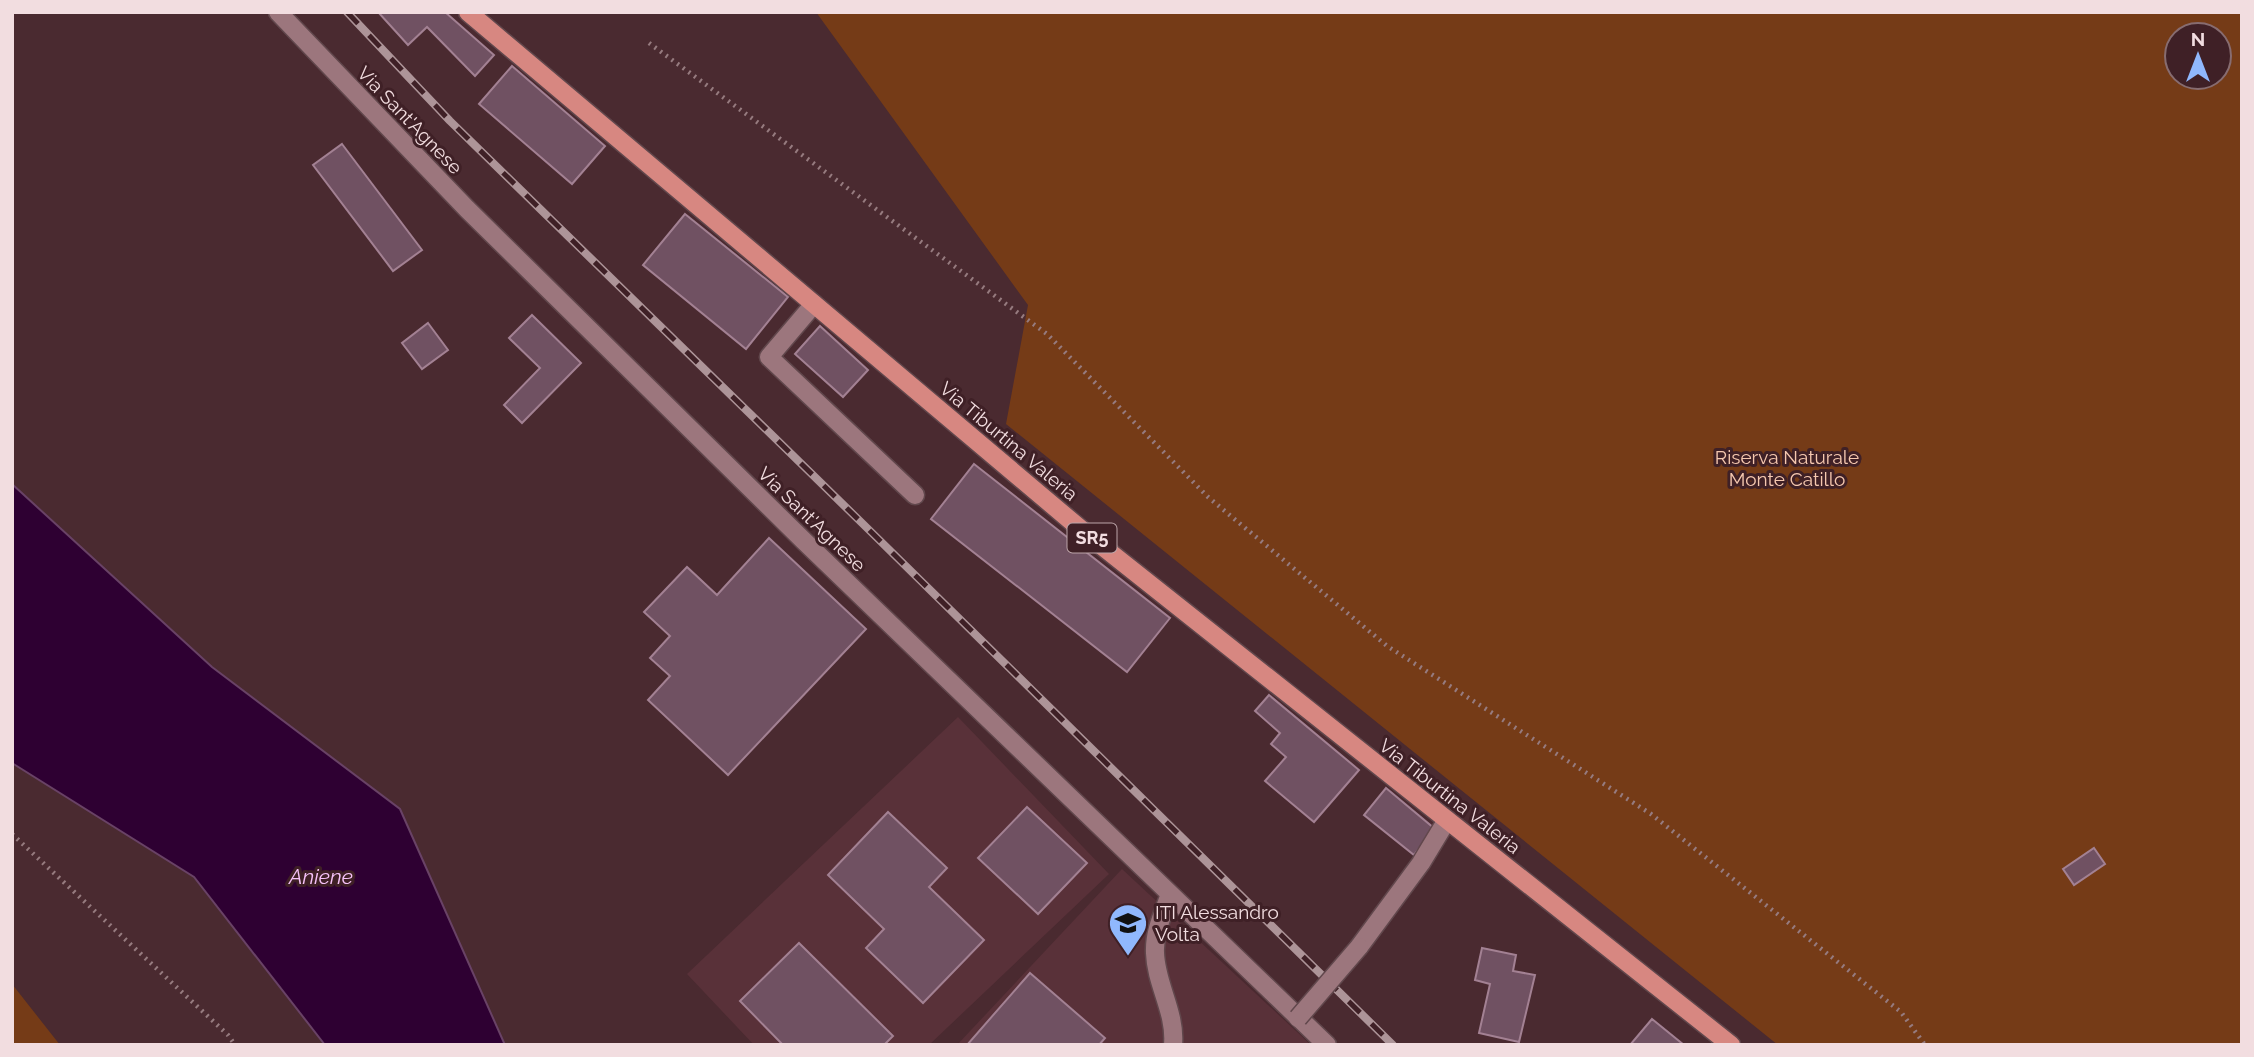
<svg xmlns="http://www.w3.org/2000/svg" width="2254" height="1057" font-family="Raleway,sans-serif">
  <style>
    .built { fill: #593139 }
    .green { fill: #753b17; fill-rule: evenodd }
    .water { fill: #2e0032; stroke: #694266; stroke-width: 2 }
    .building { fill: #705162; stroke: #a38193; stroke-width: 2 }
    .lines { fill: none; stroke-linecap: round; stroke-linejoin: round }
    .minor-casing { stroke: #61474c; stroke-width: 21 }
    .major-casing { stroke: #61474c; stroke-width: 21 }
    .path { stroke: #967b7f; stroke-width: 4.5; stroke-dasharray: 2 5; stroke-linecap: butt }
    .minor { stroke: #9c767d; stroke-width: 18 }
    .major { stroke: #d78781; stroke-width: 18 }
    .rail-casing { stroke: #ad9498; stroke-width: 8 }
    .rail { stroke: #3f2026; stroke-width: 5; stroke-dasharray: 16; stroke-linecap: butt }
    .minor-bridge-casing { stroke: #61474c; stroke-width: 21; stroke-linecap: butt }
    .minor-bridge { stroke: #9c767d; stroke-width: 18 }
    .labels { text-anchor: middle; stroke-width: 6; stroke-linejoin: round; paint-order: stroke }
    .shield { fill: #3f2026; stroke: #bca4a8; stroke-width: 2 }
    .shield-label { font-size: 18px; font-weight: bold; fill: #f2dde0 }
    .street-label { font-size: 19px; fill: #f2dde0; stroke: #3f2026 }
    .park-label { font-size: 19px; fill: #f6c8af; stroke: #3f2026 }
    .poi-label { font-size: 19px; fill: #f2dde0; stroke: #3f2026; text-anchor: start }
    .water-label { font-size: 21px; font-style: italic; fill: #f6c1f8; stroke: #3f2026 }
  </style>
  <rect width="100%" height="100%" fill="#4a2a30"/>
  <path class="built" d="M958,717L1109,874L929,1045H754L687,974Z
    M1122,869L1311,1045H957Z"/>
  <path class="green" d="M816,12H2242V1045H1778L1006,424L1028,305ZM2177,35H2219V77H2177Z
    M12,984L60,1045H12Z"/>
  <path class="water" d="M12,484L212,667L400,809L505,1045H325L194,877L12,763Z"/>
  <path class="building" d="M378,12H445L494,55L475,76L427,27L408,45Z
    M512,66L605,146L572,184L479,104Z
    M342,144L422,250L393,271L313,165Z
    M685,214L788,297L746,349L643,265Z
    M532,315L581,363L522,423L504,405L540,368L509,338Z
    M428,323L448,350L422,369L402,343Z
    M820,326L868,370L843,397L795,354Z
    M974,464L1170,618L1127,672L931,519Z
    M769,538L866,629L728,775L648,700L670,676L650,658L670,636L644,612L687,567L717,595Z
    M1269,695L1359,770L1314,822L1265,781L1286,757L1271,744L1280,733L1255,711Z
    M1386,788L1435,829L1414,855L1364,815Z
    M1027,807L1087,863L1038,914L978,858Z
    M888,812L947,868L929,887L984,940L923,1003L866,948L884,929L828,875Z
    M2094,848L2105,864L2074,885L2063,869Z
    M799,943L893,1036L884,1045H783L740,1001Z
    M1482,948L1516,955L1513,971L1535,975L1519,1042L1479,1033L1490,984L1475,980Z
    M1030,973L1105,1038L1099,1045H967Z
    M1652,1019L1684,1045H1630Z"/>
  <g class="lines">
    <g class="minor-casing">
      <path id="minor" d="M278,12L467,209L803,540L1327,1045
        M814,304L769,357L915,495
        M1170,894C1163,914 1154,932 1155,953C1156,985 1176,1012 1173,1045
        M1359,947L1421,863L1447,820"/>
    </g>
    <g class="major-casing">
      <path id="major" d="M468,12L1083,531L1731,1045"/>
    </g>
    <path class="path" d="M649,43L1047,334L1208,497L1387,646L1651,814L1901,1012L1925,1045
      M12,834L228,1035L235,1045"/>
    <use href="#minor" class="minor"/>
    <use href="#major" class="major"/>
    <g class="rail-casing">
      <path id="rail" d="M347,12L450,121L863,524L1393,1045"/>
    </g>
    <use href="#rail" class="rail"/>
    <g class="minor-bridge-casing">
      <path id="minor-bridge" d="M1298,1018L1359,947"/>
    </g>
    <use href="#minor-bridge" class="minor-bridge"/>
  </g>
  <defs>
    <g id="school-pin" transform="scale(2.0125)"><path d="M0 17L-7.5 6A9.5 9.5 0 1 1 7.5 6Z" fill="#90b8fd" stroke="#3f2026"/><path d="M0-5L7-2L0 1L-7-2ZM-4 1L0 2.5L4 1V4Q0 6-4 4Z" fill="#111"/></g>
  </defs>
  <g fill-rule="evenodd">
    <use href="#school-pin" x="1128" y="923"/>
  </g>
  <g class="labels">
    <rect class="shield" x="1067.5" y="523.5" width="49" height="29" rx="5"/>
    <g class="shield-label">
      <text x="1092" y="544">SR5</text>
    </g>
    <g class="street-label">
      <text transform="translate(410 120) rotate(46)" y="7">Via Sant'Agnese</text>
      <text transform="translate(1009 441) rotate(40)" y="7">Via Tiburtina Valeria</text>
      <text transform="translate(812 519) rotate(44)" y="7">Via Sant'Agnese</text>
      <text transform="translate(1450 796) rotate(38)" y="7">Via Tiburtina Valeria</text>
    </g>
    <g class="park-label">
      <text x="1787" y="464">Riserva Naturale<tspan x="1787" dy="22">Monte Catillo</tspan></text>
    </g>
    <g class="poi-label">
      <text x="1155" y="919">ITI Alessandro<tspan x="1155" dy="22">Volta</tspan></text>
    </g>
    <g class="water-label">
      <text x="321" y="884">Aniene</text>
    </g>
  </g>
  <rect width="2254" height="1057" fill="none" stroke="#f2dde0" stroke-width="28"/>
  <g transform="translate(2198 56)"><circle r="33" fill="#3f2026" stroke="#876c70" stroke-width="2"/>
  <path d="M0-5L12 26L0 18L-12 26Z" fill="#90b8fd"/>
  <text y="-10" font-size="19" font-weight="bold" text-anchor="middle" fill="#f2dde0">N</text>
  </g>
</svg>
